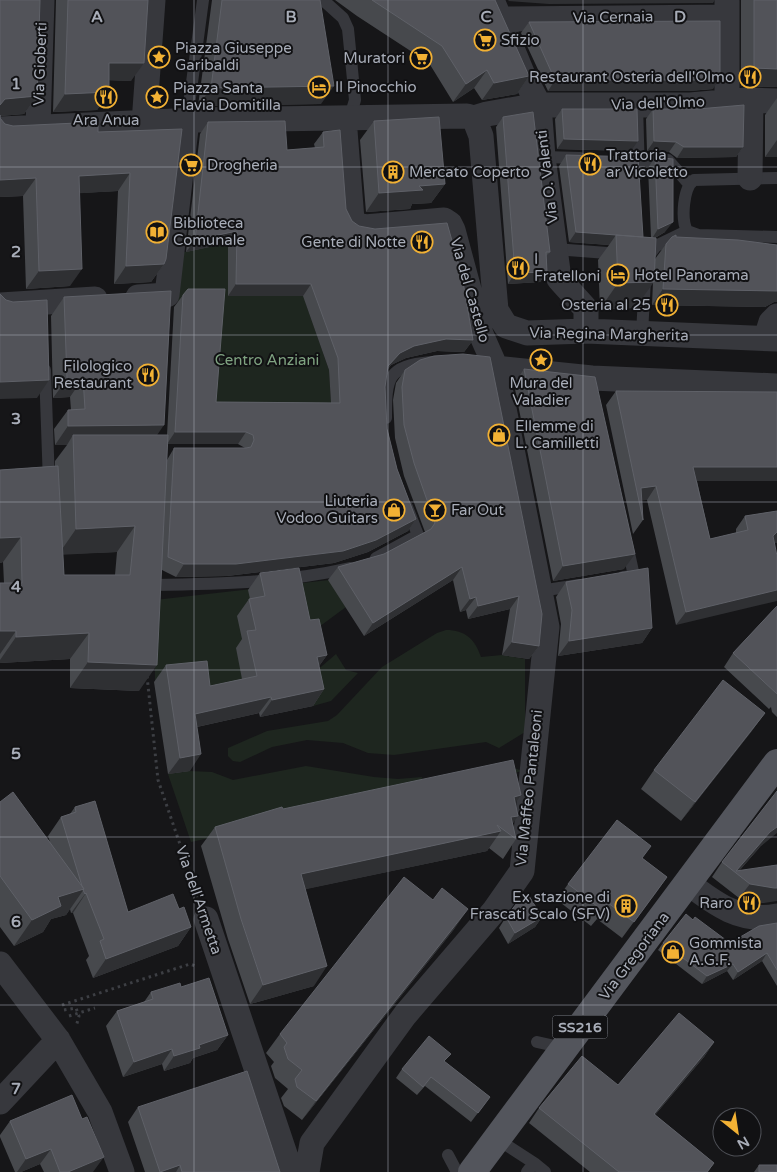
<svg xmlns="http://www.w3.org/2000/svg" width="777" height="1172" font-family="'Varela Round',sans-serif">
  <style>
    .green { fill: #1e261f }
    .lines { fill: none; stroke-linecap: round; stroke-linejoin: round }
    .path { stroke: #3d3f44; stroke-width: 3; stroke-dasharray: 2.5 4; stroke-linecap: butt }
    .lane { stroke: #37383d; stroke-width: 12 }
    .street { stroke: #37383d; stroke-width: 25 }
    .primary { stroke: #53555c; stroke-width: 28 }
    .wall { fill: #47494d; fill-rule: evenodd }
    .shaded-wall { fill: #2f3033 }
    .building { fill: #525359; stroke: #5f6168 }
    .grid { fill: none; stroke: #a8adb8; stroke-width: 1; stroke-opacity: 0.55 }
    .labels { text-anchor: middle; stroke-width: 4; stroke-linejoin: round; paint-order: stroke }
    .shield { fill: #111113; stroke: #7b7e86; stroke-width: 1 }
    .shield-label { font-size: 14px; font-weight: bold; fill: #a8adb8 }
    .street-label { font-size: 15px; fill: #a8adb8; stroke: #111113 }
    .poi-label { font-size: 15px; fill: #a8adb8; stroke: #111113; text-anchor: start }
    .park-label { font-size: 15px; fill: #7fa381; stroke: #111113 }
    .grid-label { font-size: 16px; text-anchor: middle; font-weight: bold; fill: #a8adb8; stroke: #111113; stroke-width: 4; stroke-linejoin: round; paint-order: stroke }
  </style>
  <rect width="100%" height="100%" fill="#161618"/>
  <path class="green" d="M228,243V296L296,256L306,304L329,370L332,415L208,418L216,301H176L180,253Z
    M329,580L346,607L308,635L244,646L253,691L155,682V600Z
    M446,630C465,630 475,639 481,657L502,655L525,659V732L499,748L486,742L394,755L368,753L343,743L307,740L272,747L240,762L233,761L228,756V748L267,731L328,721L337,715L382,667L437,633Z
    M336,654L346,670L358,673L331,701L313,706L315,672Z
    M501,764L523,771L191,842L168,774L190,771L212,772L233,780L306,766L374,777L398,779L422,777L424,786Z"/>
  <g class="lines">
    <path class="path" d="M147,676L158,780L198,897
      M62,1005L190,964L198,967
      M64,1010L76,1008L79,1016L76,1027
      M69,1016L95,1008"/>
    <path class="lane" d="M323,0L343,18L348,29L355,100L352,110L344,118
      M637,105L639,174
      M187,120L203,0
      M543,157L580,158
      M630,160H668L689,184
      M777,178L694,180C683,188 681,219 687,231L698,235L777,237
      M555,249L620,254
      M647,258L656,246L687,231
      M642,333L645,280
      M45,370L49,483
      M386,418C386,378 387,366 431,362
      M376,558L418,535L407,507
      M623,577L634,576L627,544
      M151,585C217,584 285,583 350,568
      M540,591L579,585
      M537,1042L564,1048
      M497,1139L534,1163
      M448,1155L457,1172
      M527,1172L534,1163L545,1172"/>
    <path class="street" d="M492,0L523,75L539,105L543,157L559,279L586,309V331
      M498,19L727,17
      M727,101V1
      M474,118L481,136L496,310L506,326L527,333L586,331L777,339
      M474,118L487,114L539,105H690L747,100L777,101
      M144,123L153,0
      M38,127L42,0
      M0,129L196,120L467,116L474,118
      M750,178L751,100
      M138,297L167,295L187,120
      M0,305L95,299
      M766,338L771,322L777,316
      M496,368L592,378L777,386
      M688,883C715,904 741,923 777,916
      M206,919L291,1172
      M0,964L58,1040L100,1112L122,1172
      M0,1102L58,1040
      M307,1172L312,1143L405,1015L494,911L522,871L547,627L496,368L481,334L453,230L450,224L444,220L365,227L355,224L352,220L344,118"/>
    <path class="primary" d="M472,1172L777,763"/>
  </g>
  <path class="wall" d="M0,0L37,96L24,114L0,116V118L5,124L13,126L98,132L182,129L164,264L151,282L114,284L118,191L80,193L70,286L26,289L23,196L0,197Z
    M56,0H148L131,81L109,80V92L97,110L53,112Z
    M212,0H320L321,104L198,106Z
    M335,0H495L529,76L517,94L482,100L474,88L453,102L429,63L357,16Z
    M741,0H777V87L741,86Z
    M529,22L713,89L689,91H548L521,33Z
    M777,98V157H765V115Z
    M562,109L631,151L557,149L555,119Z
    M653,109L743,147L736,157L677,158L669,152L647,151L646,119Z
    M503,117L550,252L546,256L547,272L540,282L508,284L496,127Z
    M374,121L445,184L431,203L412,204L410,209L366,212L360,140Z
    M208,122L287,150L315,148L314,144L323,132L346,209L352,221L473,340L464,352L437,351L406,358L391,365L388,369L385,387L387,429L397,469L416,519L408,531L368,552L334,563L227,576L176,577L162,570L139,691L70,688V659L0,663V583H4L3,562L0,563V470L55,466V461L67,445H55L54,429L68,410H71L70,397L53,398L51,316L64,297L157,435H167L174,307L183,295L216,402L331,403L329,370L303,296H228V243L186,252L200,134ZM167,444H238L245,448H174L167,460ZM117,552L115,575H64L63,554Z
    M566,155L643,237H651L648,168L655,157L665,232L655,238V259L666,244L676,237L777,245V302H774L765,307L652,305L653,282L635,308L600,309L598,260L609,245L569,242L559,166Z
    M434,356L539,646L529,659L502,655L510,609L468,619L466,610L460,612L453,580L364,636L328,580L338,567L384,554L425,532L404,476L395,438L393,400L396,383L405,370Z
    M524,369L624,569L553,581L514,384Z
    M616,391L777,481H697L710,539L736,533V529L745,516L774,544L676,625L647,500H642L643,520L633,534L606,405Z
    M260,573L310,620L327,655L319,666L324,689L313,706L260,717L259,713L197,727L190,771L168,774L154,682L166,665L210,686L242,679L236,648L242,639L237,616L249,599H250L248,590Z
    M566,582L652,628L642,643L558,656L561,624L556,597Z
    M777,606V717L772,712L771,707L769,709L724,667L733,653Z
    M765,713L751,732L681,821L641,789L654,770Z
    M0,802L50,842L48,836L61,817L70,814L75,807L128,912L179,909L191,927L178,946L93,978L86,960L89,956L73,913H71L70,909L66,915L51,919L43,932L14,946L0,927Z
    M515,803L513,824L516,839L503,859L489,848L487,851L305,889L314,986L250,1004L228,939L201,846L215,827L283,809Z
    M760,847L739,871L777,865L764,903L739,898L712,877L722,862Z
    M642,858L667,877L622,938L597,919L591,926L557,900L568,884Z
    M506,917H542L535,927L508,944L499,928Z
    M693,920L730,943L777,923V986L762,961L733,980L727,971L702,984L658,950L663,943Z
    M455,928L302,1120L284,1106L281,1098L288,1089L275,1078L271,1066L274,1062L266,1053L280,1034Z
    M181,987L228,1035L217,1050L193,1058L190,1063L164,1071L162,1064L123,1077L106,1026L117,1011L144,1002L151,992Z
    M714,1042L704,1057L655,1115L714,1163L708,1172H590L529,1123L539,1108L618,1085Z
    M445,1062L490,1097L471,1122L425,1086L417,1095L396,1078L402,1069Z
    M138,1107L280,1172H145L128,1122Z
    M10,1121L93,1172H44L40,1164L21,1172H15L0,1137V1135Z
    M759,1165L777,1172H754Z"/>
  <path class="shaded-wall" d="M509,0H715L713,3L549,4L508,1Z
    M109,63H144L131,81L97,80Z
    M754,68L777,69V87L741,86Z
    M487,70L474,88L453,102L466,84Z
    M529,76L517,94L482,100L494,83Z
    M720,78L713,89L689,91H548L555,80Z
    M334,86L321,104L198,106L211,88Z
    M109,92L97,110L53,112L65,94Z
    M37,96L24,114L0,116V105L5,99Z
    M564,139L638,141L631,151L557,149Z
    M777,140V157H765Z
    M654,141L676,142L669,152L647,151Z
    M684,147H743L736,157L677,158Z
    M130,173L118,191L67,194L79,176Z
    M36,178L23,196L0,197V180Z
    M445,184L431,203L412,204L410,209L366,212L379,193L419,186Z
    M673,222L665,232L651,240L658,229Z
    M237,231L228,243L186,252L195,240Z
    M576,232L616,235L609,245L569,242Z
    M164,264L151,282L114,284L126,266Z
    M82,269L70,286L26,289L39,271Z
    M547,272L540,282L508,284L515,273Z
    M654,282L635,308L600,309L618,283Z
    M236,284H311L303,296H228Z
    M663,289L777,291V302H774L765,307L652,305Z
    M446,339L473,340L464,352L437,351L406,358L391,365L380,378L388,366L400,353L414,346Z
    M83,378L70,397L53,398L67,379Z
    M49,380L37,398L0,399V382Z
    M164,425L151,444L73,435L67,445H55L68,426Z
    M175,432H246L238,444H167Z
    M693,467H777V481H684Z
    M656,486L647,500L639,501L641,488Z
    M416,519L408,531L368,552L334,563L227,576L176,577L184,564Z
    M135,526L117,552L58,555L76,529Z
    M777,532V543L769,544L773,536Z
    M21,537L3,562L0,563V538Z
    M635,554L624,569L553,581L563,566Z
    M462,567L453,580L364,636L373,623Z
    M777,590V601L676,625L686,612Z
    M519,596L510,609L468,619L478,606Z
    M476,597L466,610L460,612L470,599Z
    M652,628L642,643L558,656L569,641Z
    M0,631H16L0,654Z
    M89,633L70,659L0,663V660L16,637Z
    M512,642L539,646L529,659L502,655Z
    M327,655L315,672L317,657Z
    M88,662L157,665L139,691L70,688Z
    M324,689L313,706L260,717L272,700Z
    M271,697L259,713L183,730L195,714Z
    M765,713L751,732L681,821L695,802Z
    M201,754L190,771L168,774L180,758Z
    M521,795L507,815L514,797Z
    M518,816L507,832L511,817Z
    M777,827V833L760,847L737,873L735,872L770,832Z
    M501,831L487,851L288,893L301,874Z
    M667,877L656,893L622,938L634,922Z
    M750,884L777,888V901L764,903L739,898Z
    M84,889L66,915L51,919L43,932L14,946L32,920L58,897Z
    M86,893L73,913H71L85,894Z
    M468,909L455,928L302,1120L316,1101Z
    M542,917L535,927L508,944L515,933Z
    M191,927L178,946L93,978L106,959Z
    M767,953L762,961L733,980L738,972Z
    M733,964L727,971L702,984L707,976Z
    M327,966L314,986L250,1004L263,985Z
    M228,1035L217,1050L193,1058L190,1063L164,1071L174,1056L199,1045Z
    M714,1042L704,1057L643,1129L654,1114Z
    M172,1049L162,1064L123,1077L134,1062Z
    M51,1149L40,1164L21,1172H17L26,1159Z
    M104,1157L93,1172H68Z
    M180,1165L176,1172H161Z"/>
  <path class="building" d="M0,0H40L37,96L5,99L0,105Z
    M68,0H148L144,63H109V92L65,94Z
    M222,0H320L334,86L211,88Z
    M372,0H495L529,76L494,83L487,70L466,84L442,46Z
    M754,0H777V69L754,68Z
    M720,21V78L697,80H555L529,22Z
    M744,105L743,147H684L676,142L654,141L653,109H698Z
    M562,109H637L638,141L564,139Z
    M533,112L550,252H546L547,272L515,273L503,117Z
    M0,115V118L5,124L13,126L98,122V132L182,129L166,259L164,264L126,266L130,173L79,176L82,269L39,271L36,178L0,180Z
    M439,117L445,184L419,186L423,190L379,193L374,121Z
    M285,121L287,150L324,147L323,132L340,130L346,209L352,221L359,226L375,229L447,223L462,276L473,340L446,339L414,346L400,353L388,366L385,387L387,429L397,469L416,519L376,540L343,551L236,564H184L168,557L174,448H246L251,447L254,440L253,435L246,432H175L183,295L188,289H225L216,402L340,403L338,358L311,284H236L237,231L195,240L208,122Z
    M566,155L638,157L643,237L576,232Z
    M655,157L673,159V222L658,229Z
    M616,235L656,238L654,282L618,283Z
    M676,235V237L738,240L777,245V291L663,289L666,244L672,237Z
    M171,291L164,425L68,426V410L85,409L83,378L67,379L64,297Z
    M0,294L6,300L13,302L47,300L49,380L0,382Z
    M463,354L490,357L542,614L539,646L512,642L519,596L478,606L476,597L470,599L462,567L373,623L338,567L384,554L431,529L435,523L414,463L404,425L402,387L405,370L420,360L434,356Z
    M524,369L595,377L635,554L563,566Z
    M616,391L777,392V467H693L710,539L748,530L745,516L777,511V532L773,536L777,556V590L686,612L656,486L641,488L643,520Z
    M73,435H168L157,665L88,662L89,633L16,637V631H0V583H22L21,537L0,538V470L58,466L64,575H130L135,526L76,529Z
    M299,568L310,620L319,619L327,655L317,657L324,689L272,700L271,697L195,714L201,754L180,758L166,665L207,661L210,686L257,676L247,631L256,630L249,599L265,596L260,573Z
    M648,568L652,628L569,641L572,610L566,582Z
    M777,606V694L733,653Z
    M723,680L765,713L695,802L654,770Z
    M513,760L521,795L514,797L518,816L511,817L516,839L497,825L501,831L301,874L327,966L263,985L241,919L215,827L282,807L283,809Z
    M777,791V827L770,832L736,871L777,865V888H774L750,884L722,862Z
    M13,792L84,889L58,897L61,906L32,920L0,876V802Z
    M95,801L128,912L173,894L179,909L184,907L191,927L106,959L100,941L104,939L86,893L85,894L83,890L84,889L82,886L61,817L76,812L75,807Z
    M617,820L651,846L642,858L667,877L634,922L608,903L602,910L568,884Z
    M404,877L433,900L442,888L468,909L316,1101L297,1087L295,1079L302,1070L288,1059L284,1047L287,1043L280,1034Z
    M529,896L542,917L515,933L506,917L517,903Z
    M686,914L693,920L695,917L730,943L759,926L777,923V970L767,953L738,972L733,964L707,976L663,943Z
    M209,978L228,1035L199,1045L200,1048L174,1056L172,1049L134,1062L117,1011L153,999L151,992L180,983L181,987Z
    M679,1013L714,1042L654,1114L714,1163L707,1172H619L539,1108L582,1056L618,1085Z
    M429,1036L451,1054L444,1061L490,1097L478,1113L431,1077L423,1087L402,1069Z
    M247,1071L280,1172H182L180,1165L160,1172L138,1107Z
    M72,1095L82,1119L87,1117L104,1157L68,1172H60L51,1149L26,1159L10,1121Z
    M759,1165H777V1172H759Z"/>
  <path class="grid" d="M194,0V1172M388,0V1172M583,0V1172M0,167H777M0,335H777M0,502H777M0,670H777M0,837H777M0,1005H777"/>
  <defs>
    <g id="supermarket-ring" transform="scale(1.125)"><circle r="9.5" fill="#111113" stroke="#f2b134" stroke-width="1.5"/><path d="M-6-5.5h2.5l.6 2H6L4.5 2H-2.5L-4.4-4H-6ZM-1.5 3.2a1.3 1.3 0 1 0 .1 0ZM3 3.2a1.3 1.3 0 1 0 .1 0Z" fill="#f2b134"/></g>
    <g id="sight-ring" transform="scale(1.125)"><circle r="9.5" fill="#111113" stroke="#f2b134" stroke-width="1.5"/><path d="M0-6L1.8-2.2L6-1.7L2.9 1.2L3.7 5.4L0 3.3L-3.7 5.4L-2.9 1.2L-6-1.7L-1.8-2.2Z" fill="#f2b134"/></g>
    <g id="restaurant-ring" transform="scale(1.125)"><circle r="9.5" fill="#111113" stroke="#f2b134" stroke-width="1.5"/><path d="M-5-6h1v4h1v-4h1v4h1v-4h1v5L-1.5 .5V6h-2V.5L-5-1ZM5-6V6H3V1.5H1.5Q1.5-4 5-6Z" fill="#f2b134"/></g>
    <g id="hotel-ring" transform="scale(1.125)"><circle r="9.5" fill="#111113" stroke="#f2b134" stroke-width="1.5"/><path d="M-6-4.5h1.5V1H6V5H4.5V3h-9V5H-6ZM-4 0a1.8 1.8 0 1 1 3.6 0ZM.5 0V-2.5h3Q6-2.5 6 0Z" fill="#f2b134"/></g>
    <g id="building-ring" transform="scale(1.125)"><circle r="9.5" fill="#111113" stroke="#f2b134" stroke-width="1.5"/><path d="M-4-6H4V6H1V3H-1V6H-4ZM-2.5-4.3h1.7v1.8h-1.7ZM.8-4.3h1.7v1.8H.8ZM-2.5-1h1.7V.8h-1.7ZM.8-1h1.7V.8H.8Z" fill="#f2b134"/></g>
    <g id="library-ring" transform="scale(1.125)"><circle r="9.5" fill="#111113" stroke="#f2b134" stroke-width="1.5"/><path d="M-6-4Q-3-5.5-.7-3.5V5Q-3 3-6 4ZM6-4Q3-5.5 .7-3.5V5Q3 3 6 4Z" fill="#f2b134"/></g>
    <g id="shop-ring" transform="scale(1.125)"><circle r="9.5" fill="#111113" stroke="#f2b134" stroke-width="1.5"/><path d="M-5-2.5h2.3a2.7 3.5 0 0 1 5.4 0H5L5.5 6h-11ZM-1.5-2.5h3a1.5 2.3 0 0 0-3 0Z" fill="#f2b134"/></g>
    <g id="bar-ring" transform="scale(1.125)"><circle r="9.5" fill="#111113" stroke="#f2b134" stroke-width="1.5"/><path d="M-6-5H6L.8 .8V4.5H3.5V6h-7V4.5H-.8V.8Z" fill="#f2b134"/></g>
  </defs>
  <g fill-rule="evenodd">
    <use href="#supermarket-ring" x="485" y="40"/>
    <use href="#sight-ring" x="159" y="57"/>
    <use href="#supermarket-ring" x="421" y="58"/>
    <use href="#restaurant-ring" x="750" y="77"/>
    <use href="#hotel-ring" x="319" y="87"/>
    <use href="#restaurant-ring" x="106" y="97"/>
    <use href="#sight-ring" x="157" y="97"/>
    <use href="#restaurant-ring" x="590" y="164"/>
    <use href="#supermarket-ring" x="191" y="165"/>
    <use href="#building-ring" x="393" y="172"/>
    <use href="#library-ring" x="157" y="232"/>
    <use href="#restaurant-ring" x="422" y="242"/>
    <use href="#restaurant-ring" x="518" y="268"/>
    <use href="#hotel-ring" x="618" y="275"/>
    <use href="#restaurant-ring" x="667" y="305"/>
    <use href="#sight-ring" x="541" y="360"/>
    <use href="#restaurant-ring" x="148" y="375"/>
    <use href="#shop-ring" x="499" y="435"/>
    <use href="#shop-ring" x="394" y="510"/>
    <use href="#bar-ring" x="435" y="510"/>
    <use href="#restaurant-ring" x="749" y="903"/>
    <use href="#building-ring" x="626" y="906"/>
    <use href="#shop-ring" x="673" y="952"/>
  </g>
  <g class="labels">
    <rect class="shield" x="552.5" y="1015.5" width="55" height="23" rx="4"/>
    <g class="shield-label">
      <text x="580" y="1032">SS216</text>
    </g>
    <g class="street-label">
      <text transform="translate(613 17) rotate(-1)" y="5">Via Cernaia</text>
      <text transform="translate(40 64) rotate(-88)" y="5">Via Gioberti</text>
      <text transform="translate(658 103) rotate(-2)" y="5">Via dell'Olmo</text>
      <text transform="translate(547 177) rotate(-97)" y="5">Via O. Valenti</text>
      <text transform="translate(470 290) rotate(74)" y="5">Via del Castello</text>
      <text transform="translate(609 334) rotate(1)" y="5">Via Regina Margherita</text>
      <text transform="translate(529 788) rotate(-84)" y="5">Via Maffeo Pantaleoni</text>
      <text transform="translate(199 900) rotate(71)" y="5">Via dell'Armetta</text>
      <text transform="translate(634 956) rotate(-53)" y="5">Via Gregoriana</text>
    </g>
    <g class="poi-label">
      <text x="501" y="45">Sfizio</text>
      <text x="175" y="53">Piazza Giuseppe<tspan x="175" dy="17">Garibaldi</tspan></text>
      <text x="405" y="63" text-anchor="end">Muratori</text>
      <text x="734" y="82" text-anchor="end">Restaurant Osteria dell'Olmo</text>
      <text x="335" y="92">Il Pinocchio</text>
      <text x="173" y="93">Piazza Santa<tspan x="173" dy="17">Flavia Domitilla</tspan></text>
      <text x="106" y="125" text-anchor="middle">Ara Anua</text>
      <text x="606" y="160">Trattoria<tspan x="606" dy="17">ar Vicoletto</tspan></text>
      <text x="207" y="170">Drogheria</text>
      <text x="409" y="177">Mercato Coperto</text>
      <text x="173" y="228">Biblioteca<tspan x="173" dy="17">Comunale</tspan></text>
      <text x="406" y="247" text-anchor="end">Gente di Notte</text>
      <text x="534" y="264">I<tspan x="534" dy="17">Fratelloni</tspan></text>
      <text x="634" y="280">Hotel Panorama</text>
      <text x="651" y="310" text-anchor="end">Osteria al 25</text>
      <text x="132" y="371" text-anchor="end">Filologico<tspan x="132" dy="17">Restaurant</tspan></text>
      <text x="541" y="388" text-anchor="middle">Mura del<tspan x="541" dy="17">Valadier</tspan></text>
      <text x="515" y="431">Ellemme di<tspan x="515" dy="17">L. Camilletti</tspan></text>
      <text x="378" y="506" text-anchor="end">Liuteria<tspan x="378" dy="17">Vodoo Guitars</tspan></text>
      <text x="451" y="515">Far Out</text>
      <text x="610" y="902" text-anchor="end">Ex stazione di<tspan x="610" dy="17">Frascati Scalo (SFV)</tspan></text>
      <text x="733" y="908" text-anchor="end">Raro</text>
      <text x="689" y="948">Gommista<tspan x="689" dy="17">A.G.F.</tspan></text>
    </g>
    <g class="park-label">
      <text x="267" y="365">Centro Anziani</text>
    </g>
  </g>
  <g class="grid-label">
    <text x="97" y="22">A</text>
    <text x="291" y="22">B</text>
    <text x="486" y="22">C</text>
    <text x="680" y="22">D</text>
    <text x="16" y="89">1</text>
    <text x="16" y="257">2</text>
    <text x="16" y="424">3</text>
    <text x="16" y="592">4</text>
    <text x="16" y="759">5</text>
    <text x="16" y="927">6</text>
    <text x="16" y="1094">7</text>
  </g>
  <g transform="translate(737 1132) rotate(150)"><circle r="24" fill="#111113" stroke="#4d4f55"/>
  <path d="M0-4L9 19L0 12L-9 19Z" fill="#f2b134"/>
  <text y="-8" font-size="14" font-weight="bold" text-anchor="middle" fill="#a8adb8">N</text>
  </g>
</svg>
